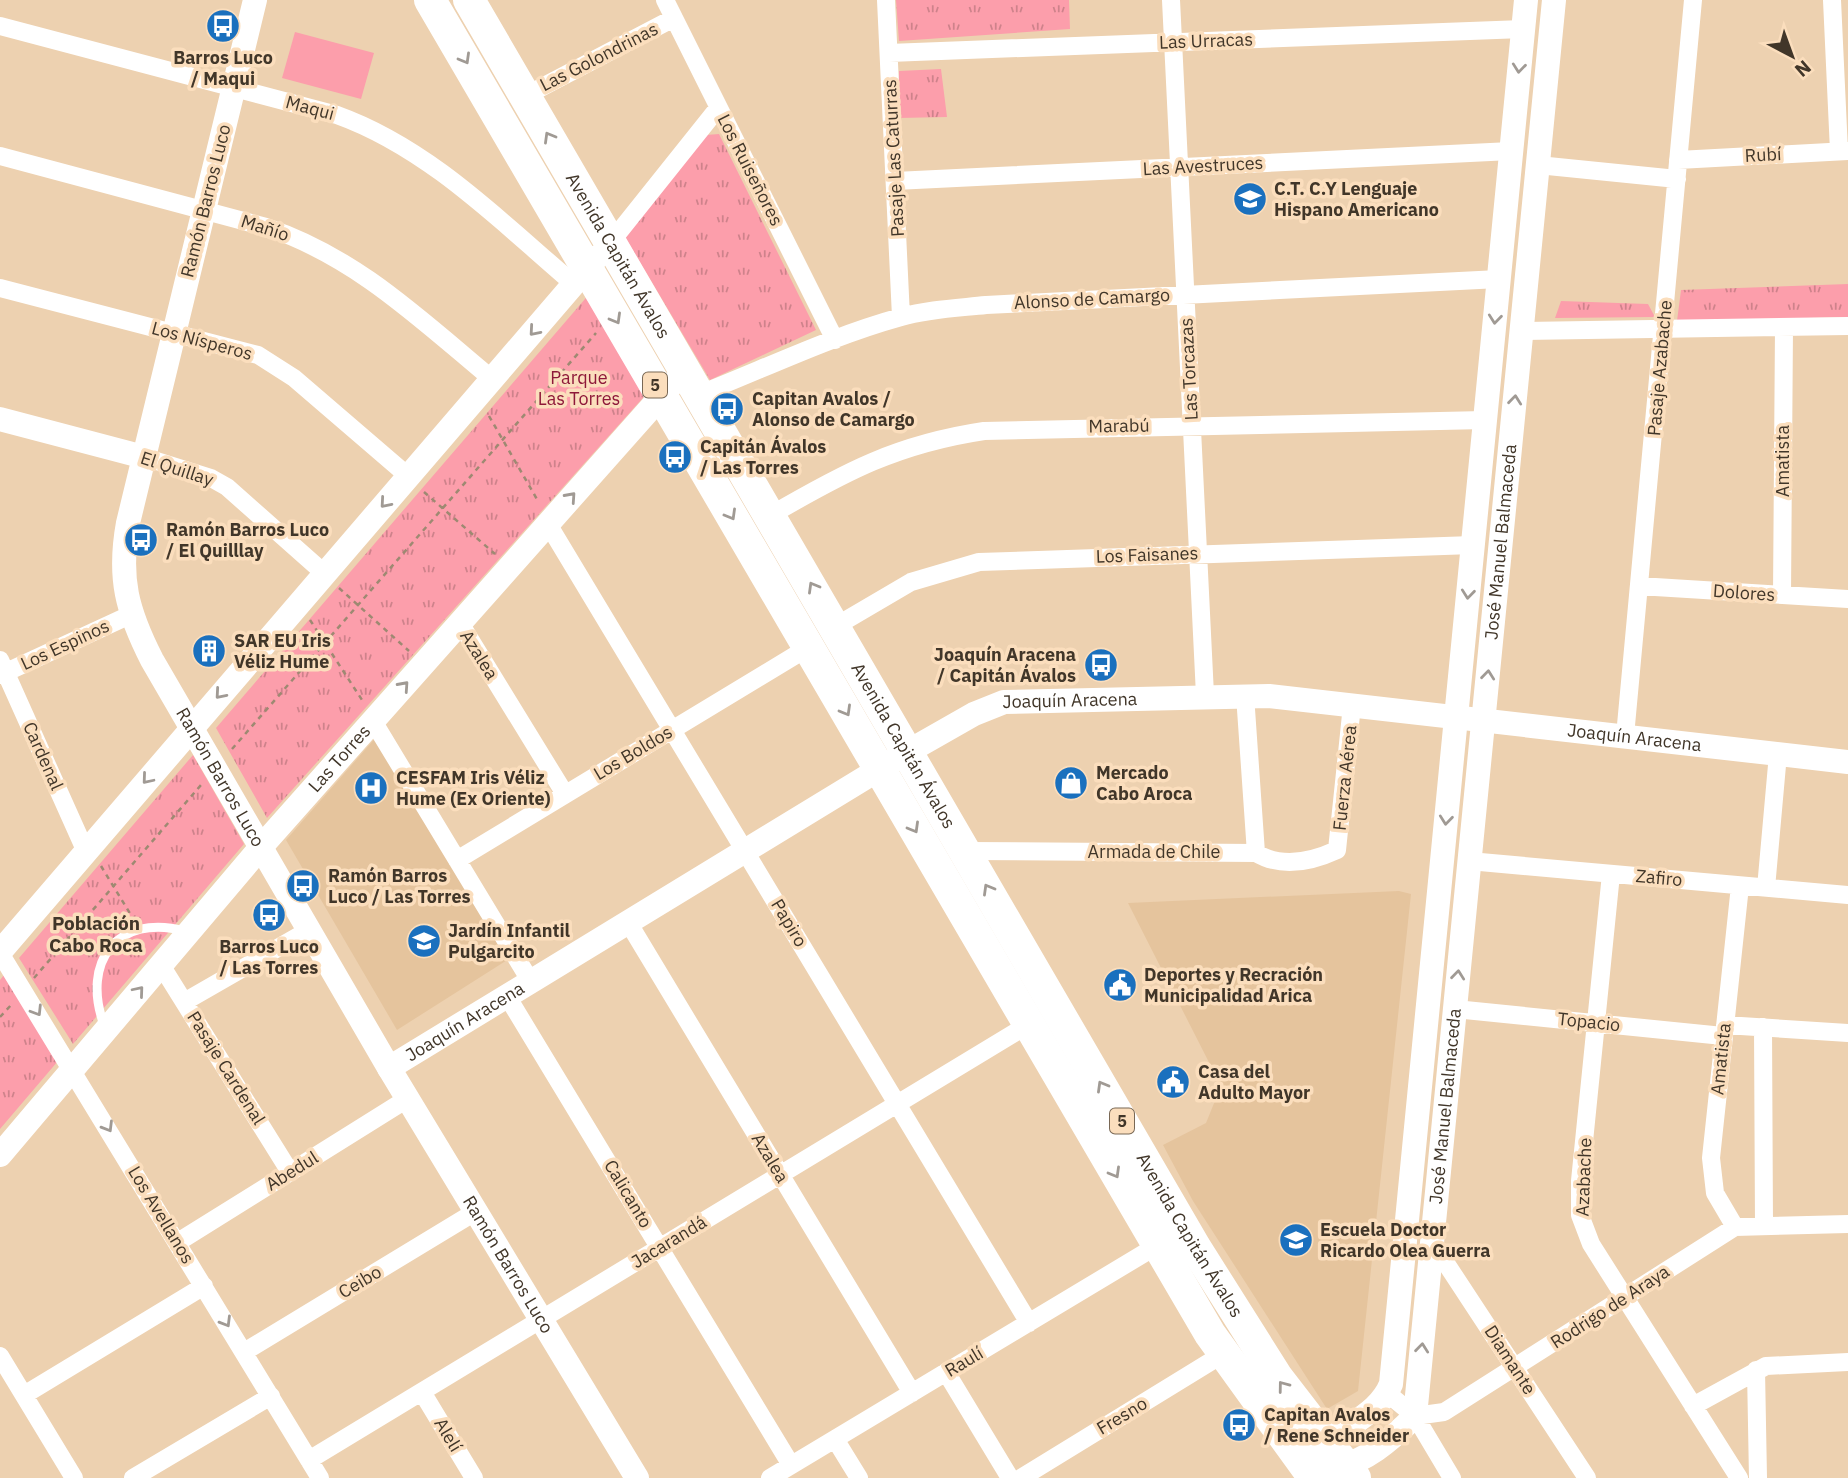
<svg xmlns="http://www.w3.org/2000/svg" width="1848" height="1478" font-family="'IBM Plex Sans',sans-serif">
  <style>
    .built { fill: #e5c49d }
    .grass { fill: url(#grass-tufts) }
    .garden { fill: #fc9eab }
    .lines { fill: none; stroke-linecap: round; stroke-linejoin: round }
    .path { stroke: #9e8972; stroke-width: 2.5; stroke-dasharray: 5 5; stroke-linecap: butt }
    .lane { stroke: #fff; stroke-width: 9 }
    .street { stroke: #fff; stroke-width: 18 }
    .secondary { stroke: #fff; stroke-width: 24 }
    .highway { stroke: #fff; stroke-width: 32 }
    .oneway { stroke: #a09a94 }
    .labels { text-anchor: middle; stroke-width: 7; stroke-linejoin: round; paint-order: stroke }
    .shield { fill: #fbdebd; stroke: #796855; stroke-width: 2 }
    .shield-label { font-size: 16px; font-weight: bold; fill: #413629 }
    .street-label { font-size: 18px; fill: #413629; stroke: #fbdebd }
    .poi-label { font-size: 18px; font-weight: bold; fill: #413629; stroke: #fbdebd; text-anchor: start }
    .park-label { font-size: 18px; fill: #8e1839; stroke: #fbdebd }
    .neighbourhood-label { font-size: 19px; font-weight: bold; fill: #413629; stroke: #fbdebd }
  </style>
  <defs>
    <pattern id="grass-tufts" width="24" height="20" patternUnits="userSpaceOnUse" patternTransform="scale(1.75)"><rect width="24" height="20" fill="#fc9eab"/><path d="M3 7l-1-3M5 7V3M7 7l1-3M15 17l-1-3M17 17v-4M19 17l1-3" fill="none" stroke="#ce828b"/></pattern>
  </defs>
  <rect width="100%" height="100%" fill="#edd1b0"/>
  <path class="built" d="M378,735L512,957L397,1030L286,840Z
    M1399,891L1411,894L1358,1391L1327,1409L1193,1201L1163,1145L1206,1123L1221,1086L1128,903Z"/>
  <path class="grass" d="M896,0H1069L1070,29L899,41Z
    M941,69L947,117L899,118V71Z
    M719,134L816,330L710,380L622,232L706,135Z
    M1848,284V317L1677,321L1681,290Z
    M591,292L650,390L267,818L216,728Z
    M1561,301L1648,304L1655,317L1555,318Z
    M193,755L244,844L73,1044L19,958Z
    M4,975L58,1061L0,1129V980Z"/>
  <path class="garden" d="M295,32L374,53L361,99L282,78Z"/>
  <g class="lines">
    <path class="path" d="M489,416L538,501
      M424,492L495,554
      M339,588L409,651
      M310,620L364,703
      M232,749L596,333
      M101,866L134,920
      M34,978L201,785
      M0,1017L12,1004"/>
    <path class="lane" d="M104,1025C81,962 117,913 185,931"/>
    <path class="street" d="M665,0L835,340
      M886,0L901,317
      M1171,0L1205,695
      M1832,0L1839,151
      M0,26L337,115C429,148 501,222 574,284
      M889,53L1523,29
      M525,96L674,18
      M0,156L266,227C355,256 421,320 492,379
      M1678,160L1848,151
      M1538,165L1677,179
      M895,181L1511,151
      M611,242L718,108
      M0,288L258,355L294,378L408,476
      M1521,331L1848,326
      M700,394C766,368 832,336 901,317C929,309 958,308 986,305L1499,279
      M144,457L211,478L227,487L324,573
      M771,515C845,472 897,444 984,431L1485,420
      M548,524L1029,1323
      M1639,586L1848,599
      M1782,595L1784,327
      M460,623L565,794
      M836,626L911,582L979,562L1473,545
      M0,660L86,852
      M0,675L130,615
      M1245,695L1256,853
      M373,721L531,982
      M1625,736L1693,0
      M966,851L1256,853C1281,868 1311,862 1337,850L1352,705
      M457,860L809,647
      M1469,861L1848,895
      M1611,874L1580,1181V1215L1591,1244L1739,1478
      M1766,888L1778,754
      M628,922L912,1393
      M0,953L320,1478
      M161,965L290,1172
      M507,996L791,1465
      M184,1002L309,930
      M1455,1009L1723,1036
      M1725,1025L1848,1033
      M1763,1027L1764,1226
      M1735,1227L1715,1193L1711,1158L1740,886
      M178,1242L407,1099
      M1432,1242L1587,1478
      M244,1352L475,1212
      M0,1356L74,1478
      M1756,1370L1758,1478
      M946,1372L1010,1478
      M422,1392L474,1478
      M1387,1393L1415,1416L1444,1412L1735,1227L1848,1224
      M24,1395L204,1286
      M1693,1406L1766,1366L1848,1362
      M1415,1416L1452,1478
      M835,1439L859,1478
      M309,1460L1029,1024
      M133,1478L271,1396
      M770,1478L1158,1245
      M1021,1478L1223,1354"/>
    <g class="secondary">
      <path id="s1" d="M255,0L128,523C118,578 127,611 152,660L389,1068L637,1478"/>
      <path d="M0,419L144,457"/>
      <path d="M0,952L597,257"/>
      <path id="s2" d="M389,1068L909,751L974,714L1004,702L1269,696L1848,762"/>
      <path id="s3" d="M0,1155L261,847L673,383"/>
      <path d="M1316,1457C1336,1426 1377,1419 1391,1384L1526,0"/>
      <path id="s4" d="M1330,1468C1362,1466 1393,1438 1415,1416L1554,0"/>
    </g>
    <g class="highway">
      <path d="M430,0L1210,1334L1314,1478"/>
      <path id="s5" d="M469,0L1195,1247L1277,1377L1355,1478"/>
    </g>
  </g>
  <defs><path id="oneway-chevron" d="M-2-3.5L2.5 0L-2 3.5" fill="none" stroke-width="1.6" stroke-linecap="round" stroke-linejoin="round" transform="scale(1.75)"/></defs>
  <g class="oneway">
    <use href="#oneway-chevron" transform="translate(465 59) rotate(60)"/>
    <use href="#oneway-chevron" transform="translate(1519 68) rotate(96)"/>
    <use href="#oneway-chevron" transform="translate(549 137) rotate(-120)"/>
    <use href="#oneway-chevron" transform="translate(616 319) rotate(60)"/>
    <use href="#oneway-chevron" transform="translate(1495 319) rotate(96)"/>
    <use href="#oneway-chevron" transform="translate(534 331) rotate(131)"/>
    <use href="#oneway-chevron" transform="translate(1515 400) rotate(-84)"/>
    <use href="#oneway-chevron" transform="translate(571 497) rotate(-48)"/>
    <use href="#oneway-chevron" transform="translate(385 503) rotate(131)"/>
    <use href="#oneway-chevron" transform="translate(731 515) rotate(60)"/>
    <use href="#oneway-chevron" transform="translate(813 587) rotate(-120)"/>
    <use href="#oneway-chevron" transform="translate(1468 594) rotate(96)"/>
    <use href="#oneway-chevron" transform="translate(1488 675) rotate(-84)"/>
    <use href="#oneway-chevron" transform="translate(404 686) rotate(-48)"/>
    <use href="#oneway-chevron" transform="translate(220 694) rotate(131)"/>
    <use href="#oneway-chevron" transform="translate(846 711) rotate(60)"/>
    <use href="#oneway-chevron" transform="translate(147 779) rotate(130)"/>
    <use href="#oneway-chevron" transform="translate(1446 820) rotate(96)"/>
    <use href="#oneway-chevron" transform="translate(914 828) rotate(60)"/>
    <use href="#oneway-chevron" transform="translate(988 889) rotate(-120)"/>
    <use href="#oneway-chevron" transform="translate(1458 975) rotate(-84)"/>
    <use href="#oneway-chevron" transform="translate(139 991) rotate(-50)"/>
    <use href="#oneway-chevron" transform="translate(37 1011) rotate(58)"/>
    <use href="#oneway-chevron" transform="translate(1102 1086) rotate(-120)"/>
    <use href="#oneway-chevron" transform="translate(108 1127) rotate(59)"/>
    <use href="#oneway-chevron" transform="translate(1115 1173) rotate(60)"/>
    <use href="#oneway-chevron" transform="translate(226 1322) rotate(59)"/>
    <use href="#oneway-chevron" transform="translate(1422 1348) rotate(-84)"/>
    <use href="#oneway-chevron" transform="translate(1283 1386) rotate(-127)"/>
  </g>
  <defs>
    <g id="bus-disc" transform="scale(1.75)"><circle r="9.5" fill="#1a70be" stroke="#fbdebd"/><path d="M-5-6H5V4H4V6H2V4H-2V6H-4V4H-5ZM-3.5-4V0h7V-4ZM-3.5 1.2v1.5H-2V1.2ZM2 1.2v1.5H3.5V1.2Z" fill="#fff"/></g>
    <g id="school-disc" transform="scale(1.75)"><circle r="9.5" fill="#1a70be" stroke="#fbdebd"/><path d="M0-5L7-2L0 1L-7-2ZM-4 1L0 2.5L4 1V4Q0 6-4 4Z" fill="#fff"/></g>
    <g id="building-disc" transform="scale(1.75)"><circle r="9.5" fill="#1a70be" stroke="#fbdebd"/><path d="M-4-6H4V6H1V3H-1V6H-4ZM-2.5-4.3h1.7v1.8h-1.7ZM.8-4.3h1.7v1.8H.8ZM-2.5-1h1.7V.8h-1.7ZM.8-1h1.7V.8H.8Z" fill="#fff"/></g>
    <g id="shop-disc" transform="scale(1.75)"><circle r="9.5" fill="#1a70be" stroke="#fbdebd"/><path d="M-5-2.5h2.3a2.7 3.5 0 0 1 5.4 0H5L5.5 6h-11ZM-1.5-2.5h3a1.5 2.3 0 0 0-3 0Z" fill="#fff"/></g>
    <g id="hospital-disc" transform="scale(1.75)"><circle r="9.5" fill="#1a70be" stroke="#fbdebd"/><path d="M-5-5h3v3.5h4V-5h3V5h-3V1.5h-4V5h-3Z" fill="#fff"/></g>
    <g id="civic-disc" transform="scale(1.75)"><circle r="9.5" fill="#1a70be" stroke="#fbdebd"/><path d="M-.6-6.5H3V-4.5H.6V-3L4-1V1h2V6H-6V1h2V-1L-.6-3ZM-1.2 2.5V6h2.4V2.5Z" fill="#fff"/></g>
  </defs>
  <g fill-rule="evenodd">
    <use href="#bus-disc" x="223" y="26"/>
    <use href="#school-disc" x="1250" y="199"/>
    <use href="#bus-disc" x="727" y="409"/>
    <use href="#bus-disc" x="675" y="457"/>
    <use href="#bus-disc" x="141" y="540"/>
    <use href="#building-disc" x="209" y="651"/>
    <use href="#bus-disc" x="1101" y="665"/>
    <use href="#shop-disc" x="1071" y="783"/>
    <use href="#hospital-disc" x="371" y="788"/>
    <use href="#bus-disc" x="303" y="886"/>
    <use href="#bus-disc" x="269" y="915"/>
    <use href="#school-disc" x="424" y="941"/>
    <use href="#civic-disc" x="1120" y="985"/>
    <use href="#civic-disc" x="1173" y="1082"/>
    <use href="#school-disc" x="1296" y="1240"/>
    <use href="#bus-disc" x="1239" y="1425"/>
  </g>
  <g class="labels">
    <g class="shield">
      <rect x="643" y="372.5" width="24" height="25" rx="5"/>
      <rect x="1110" y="1108.5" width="24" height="25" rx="5"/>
    </g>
    <g class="shield-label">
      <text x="655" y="391">5</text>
      <text x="1122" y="1127">5</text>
    </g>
    <g class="street-label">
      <text transform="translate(1206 41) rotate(-2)" y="6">Las Urracas</text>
      <text transform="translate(599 57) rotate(-27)" y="6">Las Golondrinas</text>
      <text transform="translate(310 108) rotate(15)" y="6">Maqui</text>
      <text transform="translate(1763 155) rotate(-3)" y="6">Rubí</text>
      <text transform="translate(894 158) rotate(-93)" y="6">Pasaje Las Caturras</text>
      <text transform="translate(1203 166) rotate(-3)" y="6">Las Avestruces</text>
      <text transform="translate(750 170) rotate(63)" y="6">Los Ruiseñores</text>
      <text transform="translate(206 201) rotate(-76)" y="6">Ramón Barros Luco</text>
      <text transform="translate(265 228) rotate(18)" y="6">Mañío</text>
      <text dy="6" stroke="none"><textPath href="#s5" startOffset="296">Avenida Capitán Ávalos</textPath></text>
      <text transform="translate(1092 299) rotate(-3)" y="6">Alonso de Camargo</text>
      <text transform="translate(202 341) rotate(15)" y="6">Los Nísperos</text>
      <text transform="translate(1660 368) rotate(-85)" y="6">Pasaje Azabache</text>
      <text transform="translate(1189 369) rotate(-93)" y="6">Las Torcazas</text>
      <text transform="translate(1119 426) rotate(-1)" y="6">Marabú</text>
      <text transform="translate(1783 461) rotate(-90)" y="6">Amatista</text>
      <text transform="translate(177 469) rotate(18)" y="6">El Quillay</text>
      <text dy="6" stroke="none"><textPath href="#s4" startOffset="980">José Manuel Balmaceda</textPath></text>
      <text transform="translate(1147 555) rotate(-2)" y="6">Los Faisanes</text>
      <text transform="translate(1744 593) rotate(4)" y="6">Dolores</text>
      <text transform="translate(65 645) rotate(-25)" y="6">Los Espinos</text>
      <text transform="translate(479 655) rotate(58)" y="6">Azalea</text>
      <text dy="6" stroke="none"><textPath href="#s2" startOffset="782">Joaquín Aracena</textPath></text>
      <text dy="6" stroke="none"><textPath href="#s2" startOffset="1349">Joaquín Aracena</textPath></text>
      <text dy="6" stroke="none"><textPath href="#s5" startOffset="863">Avenida Capitán Ávalos</textPath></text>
      <text transform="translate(633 753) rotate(-31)" y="6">Los Boldos</text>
      <text transform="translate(43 756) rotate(66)" y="6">Cardenal</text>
      <text dy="6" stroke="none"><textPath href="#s3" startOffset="522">Las Torres</textPath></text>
      <text dy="6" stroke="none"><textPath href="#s1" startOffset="816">Ramón Barros Luco</textPath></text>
      <text transform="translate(1345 778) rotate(-84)" y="6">Fuerza Aérea</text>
      <text x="1154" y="858">Armada de Chile</text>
      <text transform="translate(1659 878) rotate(5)" y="6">Zafiro</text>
      <text transform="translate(789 923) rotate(59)" y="6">Papiro</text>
      <text dy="6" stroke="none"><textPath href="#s2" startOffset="89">Joaquín Aracena</textPath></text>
      <text transform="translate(1589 1022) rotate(6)" y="6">Topacio</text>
      <text transform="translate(1721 1059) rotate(-84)" y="6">Amatista</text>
      <text transform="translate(226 1068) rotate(58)" y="6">Pasaje Cardenal</text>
      <text dy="6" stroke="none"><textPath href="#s4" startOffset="413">José Manuel Balmaceda</textPath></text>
      <text transform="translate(770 1158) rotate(59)" y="6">Azalea</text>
      <text transform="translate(292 1171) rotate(-32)" y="6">Abedul</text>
      <text transform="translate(1584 1177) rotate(-88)" y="6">Azabache</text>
      <text transform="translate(628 1194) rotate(59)" y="6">Calicanto</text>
      <text transform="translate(161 1215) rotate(59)" y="6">Los Avellanos</text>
      <text dy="6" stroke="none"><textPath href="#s5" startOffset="1430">Avenida Capitán Ávalos</textPath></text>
      <text transform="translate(669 1242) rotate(-31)" y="6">Jacarandá</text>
      <text dy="6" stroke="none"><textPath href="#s1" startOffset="1382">Ramón Barros Luco</textPath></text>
      <text transform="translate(360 1282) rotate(-31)" y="6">Ceibo</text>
      <text transform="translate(1610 1307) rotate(-33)" y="6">Rodrigo de Araya</text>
      <text transform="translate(1510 1360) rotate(57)" y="6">Diamante</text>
      <text transform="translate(964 1362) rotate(-31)" y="6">Raulí</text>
      <text transform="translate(1122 1416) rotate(-31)" y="6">Fresno</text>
      <text transform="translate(448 1435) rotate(59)" y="6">Alelí</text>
    </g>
    <g class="poi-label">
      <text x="223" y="64" text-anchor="middle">Barros Luco<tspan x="223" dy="21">/ Maqui</tspan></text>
      <text x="1274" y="195">C.T. C.Y Lenguaje<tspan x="1274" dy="21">Hispano Americano</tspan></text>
      <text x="752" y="405">Capitan Avalos /<tspan x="752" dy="21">Alonso de Camargo</tspan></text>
      <text x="700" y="453">Capitán Ávalos<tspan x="700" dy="21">/ Las Torres</tspan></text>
      <text x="166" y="536">Ramón Barros Luco<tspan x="166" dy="21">/ El Quilllay</tspan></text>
      <text x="234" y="647">SAR EU Iris<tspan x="234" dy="21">Véliz Hume</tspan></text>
      <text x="1076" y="661" text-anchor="end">Joaquín Aracena<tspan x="1076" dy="21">/ Capitán Ávalos</tspan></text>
      <text x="1096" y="779">Mercado<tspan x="1096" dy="21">Cabo Aroca</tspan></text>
      <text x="396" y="784">CESFAM Iris Véliz<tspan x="396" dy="21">Hume (Ex Oriente)</tspan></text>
      <text x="328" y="882">Ramón Barros<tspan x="328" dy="21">Luco / Las Torres</tspan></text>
      <text x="448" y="937">Jardín Infantil<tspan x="448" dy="21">Pulgarcito</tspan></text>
      <text x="269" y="953" text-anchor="middle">Barros Luco<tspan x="269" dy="21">/ Las Torres</tspan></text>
      <text x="1144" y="981">Deportes y Recración<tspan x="1144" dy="21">Municipalidad Arica</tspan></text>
      <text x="1198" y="1078">Casa del<tspan x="1198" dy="21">Adulto Mayor</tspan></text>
      <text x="1320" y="1236">Escuela Doctor<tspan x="1320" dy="21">Ricardo Olea Guerra</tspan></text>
      <text x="1264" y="1421">Capitan Avalos<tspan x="1264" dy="21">/ Rene Schneider</tspan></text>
    </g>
    <g class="park-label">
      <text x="579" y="384">Parque<tspan x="579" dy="21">Las Torres</tspan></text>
    </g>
    <g class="neighbourhood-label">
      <text x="96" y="930">Población<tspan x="96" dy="22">Cabo Roca</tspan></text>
    </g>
  </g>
  <g transform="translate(1792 56) rotate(139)" stroke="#fbdebd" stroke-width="5" paint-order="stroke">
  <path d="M0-5L12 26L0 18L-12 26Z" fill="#413629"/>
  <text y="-10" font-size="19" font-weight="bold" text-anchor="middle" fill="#413629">N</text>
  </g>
</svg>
